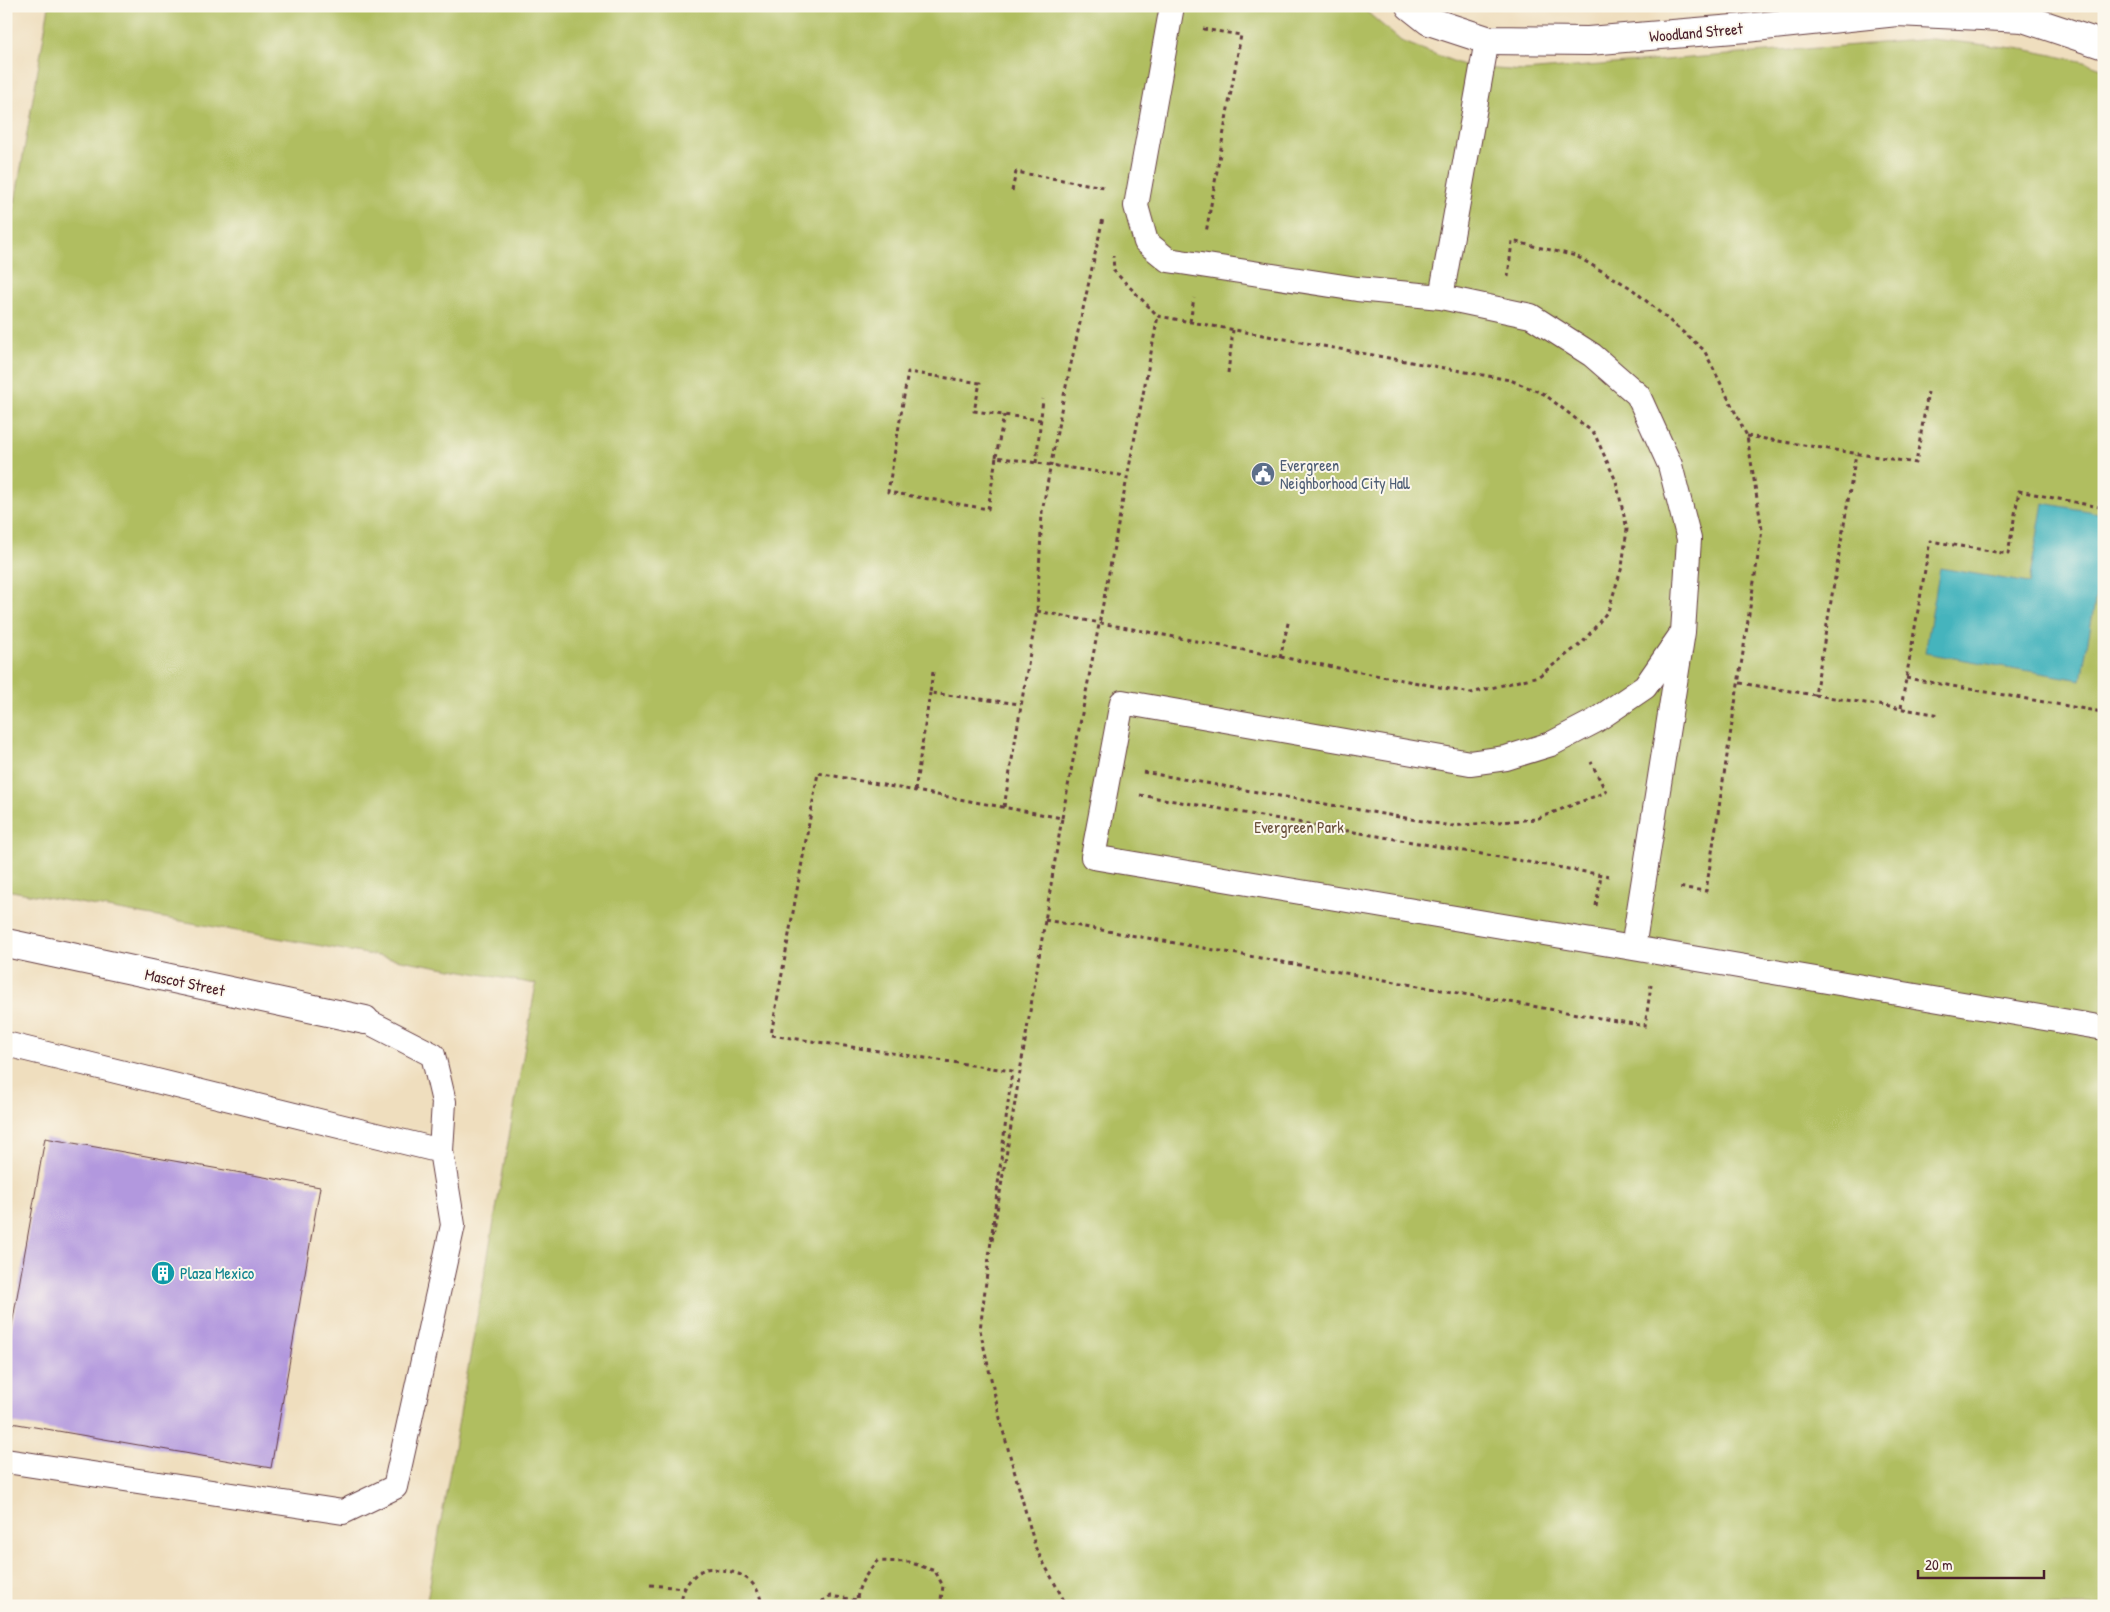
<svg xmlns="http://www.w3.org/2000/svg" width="2110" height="1612" font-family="'Patrick Hand',sans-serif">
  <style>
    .green { fill: #b0be60; stroke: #7d6e46 }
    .water { fill: #45b4bd; stroke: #486a74 }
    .building { fill: #b298de }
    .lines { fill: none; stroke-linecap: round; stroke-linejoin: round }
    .service-casing { stroke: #633c41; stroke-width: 26 }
    .minor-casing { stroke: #633c41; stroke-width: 30 }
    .path { stroke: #633c41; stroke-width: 3; stroke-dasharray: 4 4; stroke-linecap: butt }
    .service { stroke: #fff; stroke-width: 24 }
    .minor { stroke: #fff; stroke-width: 28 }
    .labels { text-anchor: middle; stroke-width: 4; stroke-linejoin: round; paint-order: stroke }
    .street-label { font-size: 16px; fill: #4a1f2b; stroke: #fbf7ec }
    .service-label { font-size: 16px; fill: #4e5e75; stroke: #fbf7ec; text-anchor: start }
    .park-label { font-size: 16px; fill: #694f3b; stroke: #fbf7ec }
    .culture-label { font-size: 16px; fill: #0d838f; stroke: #fbf7ec; text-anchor: start }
  </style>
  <rect width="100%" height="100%" fill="#fbf7ec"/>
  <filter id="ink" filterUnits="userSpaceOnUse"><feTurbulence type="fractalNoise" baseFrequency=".02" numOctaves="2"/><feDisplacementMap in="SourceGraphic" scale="10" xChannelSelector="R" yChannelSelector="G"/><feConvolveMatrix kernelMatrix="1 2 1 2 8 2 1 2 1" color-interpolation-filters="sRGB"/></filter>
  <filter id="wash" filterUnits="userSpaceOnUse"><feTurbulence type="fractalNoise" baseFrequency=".0096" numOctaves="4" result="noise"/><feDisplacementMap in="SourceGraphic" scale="20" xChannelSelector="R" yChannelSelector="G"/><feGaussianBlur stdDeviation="1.12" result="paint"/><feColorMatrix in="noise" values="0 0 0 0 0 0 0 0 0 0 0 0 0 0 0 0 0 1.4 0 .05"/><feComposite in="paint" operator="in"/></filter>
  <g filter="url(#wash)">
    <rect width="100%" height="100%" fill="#efdebe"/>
    <path class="green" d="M49,6H1360L1401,41L1468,67L1524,71L1932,39L2023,49L2085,62L2104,69V1606H426L536,984L6,890V254Z"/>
    <path class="water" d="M2043,503L2104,514V551L2081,680L1925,653L1940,568L2029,583Z"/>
    <g id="blocks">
      <path class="building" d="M45,1138L320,1187L271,1468L6,1422V1359Z"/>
    </g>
  </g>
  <g filter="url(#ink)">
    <use href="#blocks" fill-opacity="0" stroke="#633c41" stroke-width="1"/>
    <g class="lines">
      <g class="service-casing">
        <path id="service" d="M1172,6L1136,206L1146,242L1168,260L1357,289L1441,297L1531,316L1592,355L1638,395L1670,465L1689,539L1683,632L1633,948L1093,857L1122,702L1470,763L1506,758L1551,744L1595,721L1645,687L1683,632
          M1441,297L1487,40
          M1633,948L2104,1028
          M365,1020L433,1055L444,1102L441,1151
          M6,1044L441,1151L453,1225L395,1487L343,1512L6,1461"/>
      </g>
      <g class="minor-casing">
        <path id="minor" d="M1410,6L1429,21L1487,40L1588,41L1746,28L1897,12L2023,18L2104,45
          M6,943L365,1020"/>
      </g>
      <path class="path" d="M1203,29L1241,35L1206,233
        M1012,191L1016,172L1104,187
        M1508,277L1512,241L1576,256L1631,288L1704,350L1747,436L1762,530L1706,891L1677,887
        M1190,322L1194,298
        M1228,373L1233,330
        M1041,420L974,411L980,383L908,372L888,492L988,509L996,457L1126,476
        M1747,436L1916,463L1928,392
        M996,457L1004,415
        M1036,463L1043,399
        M1037,611L1471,693L1539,676L1583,642L1608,611L1622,567L1627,529L1616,481L1594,433L1544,394L1510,380L1158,316L1114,271L1113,256
        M1280,658L1289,619
        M933,672L930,693L1021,704
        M1906,678L2102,712L2104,705
        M1740,683L1815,695L1856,454
        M1815,695L1941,715
        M1901,708L1930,541L2008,554L2019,491L2104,508
        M1143,772L1451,826L1536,819L1606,792L1591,762
        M915,791L930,693
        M1140,795L1609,876
        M1004,807L1037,611L1042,512L1063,400L1103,218
        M1062,818L1158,316
        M1596,906L1601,875
        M1045,920L1645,1026L1651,985
        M992,1241L1062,818L818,773L771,1035L1012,1071L980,1330L1002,1427L1036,1549L1067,1606
        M650,1585L684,1588
        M682,1606C679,1591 692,1573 706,1569C710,1568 715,1569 718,1570C741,1571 759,1581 762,1606
        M815,1606L830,1596L857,1600
        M858,1606C854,1589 867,1573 877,1561L909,1562L935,1571L943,1586L940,1606"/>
      <use href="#service" class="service"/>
      <use href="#minor" class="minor"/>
    </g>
  </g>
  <defs>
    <g id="civic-disc" transform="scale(1.25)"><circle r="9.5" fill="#5c6f8a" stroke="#fbf7ec"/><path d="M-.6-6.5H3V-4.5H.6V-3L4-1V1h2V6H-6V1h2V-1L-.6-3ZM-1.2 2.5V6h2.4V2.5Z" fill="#fff"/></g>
    <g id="building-disc" transform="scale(1.25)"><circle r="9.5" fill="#0f9aa8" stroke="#fbf7ec"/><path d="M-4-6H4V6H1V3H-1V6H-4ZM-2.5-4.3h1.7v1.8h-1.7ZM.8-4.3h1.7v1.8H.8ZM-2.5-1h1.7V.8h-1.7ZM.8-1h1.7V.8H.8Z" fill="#fff"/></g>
  </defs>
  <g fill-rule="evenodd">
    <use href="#civic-disc" x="1263" y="474"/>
    <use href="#building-disc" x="163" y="1273"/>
  </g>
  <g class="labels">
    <g class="street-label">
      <text transform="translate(1696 32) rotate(-5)" y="6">Woodland Street</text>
      <text transform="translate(185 982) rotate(12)" y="6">Mascot Street</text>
    </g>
    <g class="service-label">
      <text x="1280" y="471">Evergreen<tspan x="1280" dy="18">Neighborhood City Hall</tspan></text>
    </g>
    <g class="park-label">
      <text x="1299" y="833">Evergreen Park</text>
    </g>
    <g class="culture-label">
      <text x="180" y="1279">Plaza Mexico</text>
    </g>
  </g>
  <rect width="2110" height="1612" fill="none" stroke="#fbf7ec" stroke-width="25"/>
  <path d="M1918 1570v8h126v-8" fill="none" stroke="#4a1f2b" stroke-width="2.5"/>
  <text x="1925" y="1570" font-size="15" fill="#4a1f2b" stroke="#fbf7ec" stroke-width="4" paint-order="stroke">20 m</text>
</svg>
